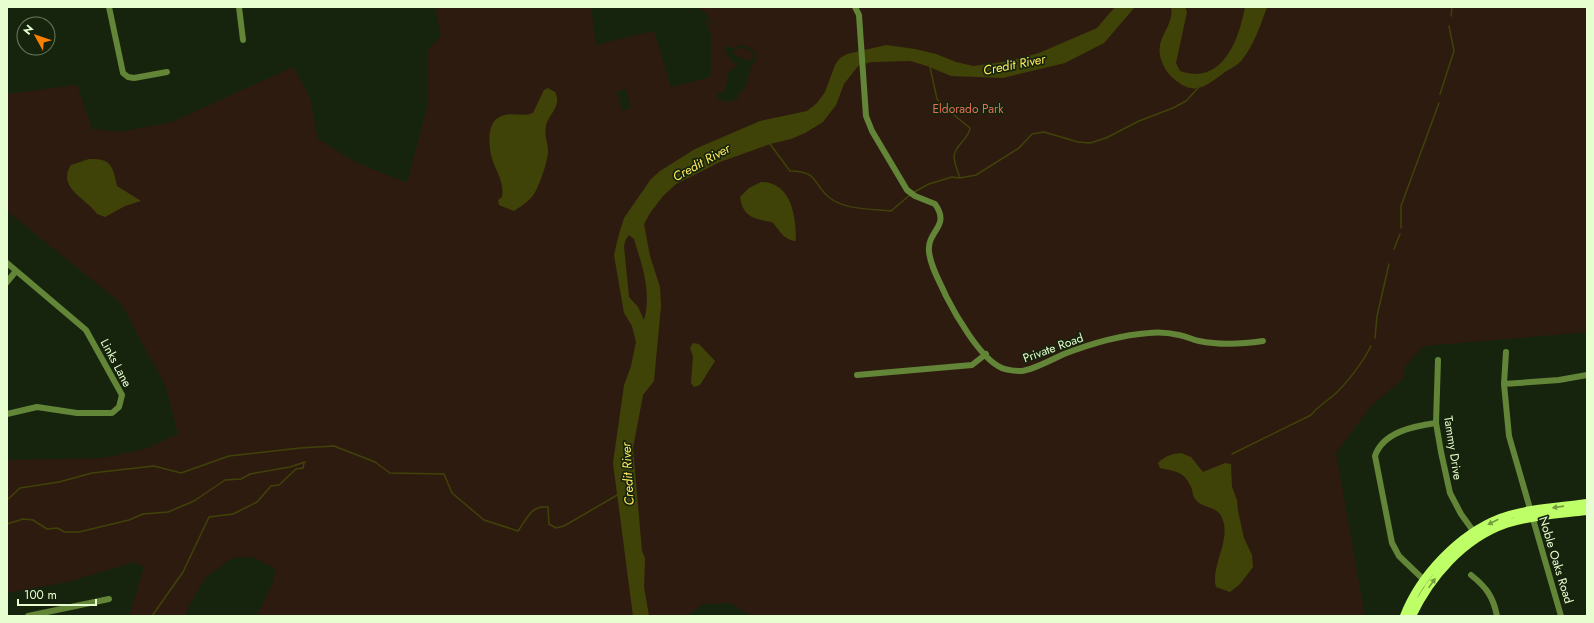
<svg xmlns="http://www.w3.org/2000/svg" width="1594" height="623" font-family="Jost,sans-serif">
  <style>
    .green { fill: #2e1b10; fill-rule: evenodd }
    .water { fill: #404308; fill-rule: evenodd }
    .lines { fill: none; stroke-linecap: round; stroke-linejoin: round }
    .stream { stroke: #404308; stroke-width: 1.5 }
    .street { stroke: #628537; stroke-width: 6 }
    .secondary { stroke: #beff67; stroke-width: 8 }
    .oneway { fill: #739c3e }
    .labels { text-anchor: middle; stroke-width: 3.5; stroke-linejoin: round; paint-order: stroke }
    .park-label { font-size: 12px; fill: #e46e58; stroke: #17240d }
    .street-label { font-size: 12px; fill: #e7ffd0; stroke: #17240d }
    .water-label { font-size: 13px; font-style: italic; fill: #ffea5e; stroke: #17240d }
  </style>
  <rect width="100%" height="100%" fill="#17240d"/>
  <path class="green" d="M435,7H591L596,45L654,31L671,87L708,78L711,76V33L705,18L717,27L705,12L697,7H1587V332L1424,346L1405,366L1403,379L1371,406L1336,453L1365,616H751L731,603L703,604L687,616H257L273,582L276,569L252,557L232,558L206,577L188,607L185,616H129L144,567L134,562L67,582L7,593V460L103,458L145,449L178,434L166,387L121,303L7,211V94L77,85L92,129L120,132L172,122L293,67L310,98L318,139L355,162L407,183L427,107L428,50L441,36ZM741,45L751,48L757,54L756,60L751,67L749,77H747L748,81L742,93L738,92L739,98L733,101L730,100L725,103L723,100H718L717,93L723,92L725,89L728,78L726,75L737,65L731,61L724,48L727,46L732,48ZM626,89L631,108L622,111L617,91Z
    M740,48C747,49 752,49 754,57L750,61L736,56L732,52Z"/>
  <path class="water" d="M1115,7H1135L1104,43L1065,63L1003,78L951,76L927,66L910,61L872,62L859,65L844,84L836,105L823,122L805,133L791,139L770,144L720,162L676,184L663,196L650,213L644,224L650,256L660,287L661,306L654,381L643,395L633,448L642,551L645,558L644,587L649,616H633L613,463L624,385L631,366L636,342L632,326L624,313L614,255L619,234L624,218L651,179L660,171L695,149L760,121L807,111L817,103L825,92L835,65L840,58L847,54L886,45L915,49L936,54L956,62L973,66L1009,61L1039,53L1097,28ZM629,235L634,239C642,265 652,293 644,320L638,307L629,297L624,246L626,239Z
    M1171,7H1185L1187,12L1176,63L1180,71C1222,86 1239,40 1245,7H1267C1261,24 1254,45 1242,60C1238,65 1230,69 1225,72C1206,86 1195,97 1174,79C1168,74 1164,68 1161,59C1154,37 1175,27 1171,7Z
    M548,88L555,92C562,106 550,112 546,125C544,134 547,141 548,149C549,159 538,191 531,198C526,203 520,207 514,211L499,205L498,200L502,197C505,181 494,169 491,155C489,145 487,124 498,118C510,110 520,118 533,113L544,90Z
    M89,159C111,158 113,166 117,186L141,201L125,206L105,217L97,214C88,199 56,188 71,165Z
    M761,182C792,182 796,217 796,241C783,240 780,230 772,222C754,219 743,217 740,197L749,188Z
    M693,343L699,344L715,361L700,385L694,387L691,383L693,356L690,348Z
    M1181,453L1191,457L1203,472L1225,463L1231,464L1232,487L1237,500L1238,511L1244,538L1252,555L1253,567L1240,584L1230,592L1216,587C1210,566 1232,540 1222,518C1217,505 1202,509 1195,499C1192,494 1193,490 1190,485C1184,471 1173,471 1160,468L1158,463C1165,456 1171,454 1181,453Z"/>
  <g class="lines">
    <path class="stream" d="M1451,16L1452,7
      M930,67L937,99L944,107L970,128C969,139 955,145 954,156C954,163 958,172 960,178
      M1440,94L1454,51L1449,26
      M770,144L790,171C819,171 812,184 830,198C845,210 873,209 891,211L911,194
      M914,192L929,184L952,177L960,178L976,175L1019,148L1032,134L1044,132L1078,142L1090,143L1106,138L1139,121L1173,108L1186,101L1198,88
      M1401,228V206L1439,103
      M1394,249L1400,234
      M1375,338L1377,316L1389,264
      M1232,454L1311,415C1319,405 1326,402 1335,394C1347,383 1363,362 1371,346
      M7,500L20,488L59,482L92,473L154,466L181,473L229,456L300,448L334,446L375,462L390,473L444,474L452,493L484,520L518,531C526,520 532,504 548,507L549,524L556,528L564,526L619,494
      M7,524L23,519L33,520L47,529L57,528L65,532H79L129,520L143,514L168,512L194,501L225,480L241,479L250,474L290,467L305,462
      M152,616L183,572L209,517L233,514L257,502L271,486L279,485L296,469L303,468L304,463"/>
    <path class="street" d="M109,7L123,73L128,77L134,78L167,72
      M239,7L243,40
      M855,7L859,15L866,116L872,131L907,190L915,196L935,204C951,226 927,231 929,251C930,266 940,282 946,296C956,316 979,355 998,366C1004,370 1015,371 1022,371C1033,370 1053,359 1064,354C1090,344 1121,335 1149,333C1159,332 1170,333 1179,335C1186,336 1193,340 1199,341C1219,345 1243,344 1263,341
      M7,263L86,330L122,395L119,407L112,413H77L37,407L7,414
      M7,282L16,271
      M1506,352L1504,384L1509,436L1561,616
      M1438,360L1436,423L1441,452L1450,493L1461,514L1474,532
      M857,375L972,365L986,354
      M1504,384L1559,380L1587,375
      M1471,575C1486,587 1493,596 1497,616
      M1424,580L1399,556L1392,543L1375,456C1383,432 1414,426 1436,423
      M28,616L109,599"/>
    <path class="secondary" d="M1404,616C1420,575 1459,534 1500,518C1527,508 1559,507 1587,503
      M1412,616C1431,577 1463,539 1506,524C1532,516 1560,514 1587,511"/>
  </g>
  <defs><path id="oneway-solid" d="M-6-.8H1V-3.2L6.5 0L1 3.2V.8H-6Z"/></defs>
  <g class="oneway">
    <use href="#oneway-solid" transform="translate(1558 507) rotate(172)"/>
    <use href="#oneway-solid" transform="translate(1493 522) rotate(153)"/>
    <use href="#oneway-solid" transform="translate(1432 583) rotate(-55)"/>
  </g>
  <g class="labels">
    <g class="park-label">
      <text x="968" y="113">Eldorado Park</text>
    </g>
    <g class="street-label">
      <text transform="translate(1053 348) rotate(-20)" y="4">Private Road</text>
      <text transform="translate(116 363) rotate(62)" y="4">Links Lane</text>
      <text transform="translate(1453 448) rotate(81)" y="4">Tammy Drive</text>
      <text transform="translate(1556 560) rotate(73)" y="4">Noble Oaks Road</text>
    </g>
    <g class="water-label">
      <text transform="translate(1014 64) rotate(-11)" y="5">Credit River</text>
      <text transform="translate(701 162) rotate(-29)" y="5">Credit River</text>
      <text transform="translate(627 474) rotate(-93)" y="5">Credit River</text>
    </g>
  </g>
  <rect width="1594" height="623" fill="none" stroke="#e7ffd0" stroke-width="16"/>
  <g transform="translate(36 36) rotate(310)"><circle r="19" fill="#17240d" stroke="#6a7c5b"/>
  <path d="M0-3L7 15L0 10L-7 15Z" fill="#fb7f00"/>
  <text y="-6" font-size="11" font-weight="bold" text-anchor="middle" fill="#e7ffd0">N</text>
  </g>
  <path d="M18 599v6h78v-6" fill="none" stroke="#e7ffd0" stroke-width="2"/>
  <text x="24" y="599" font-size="12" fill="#e7ffd0" stroke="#17240d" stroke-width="3" paint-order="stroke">100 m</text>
</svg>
